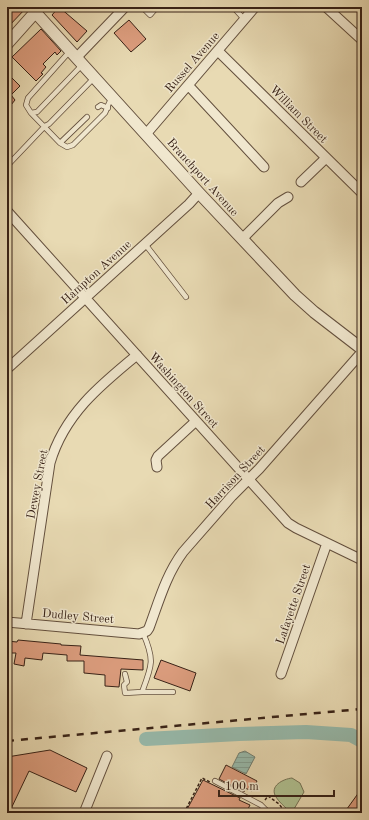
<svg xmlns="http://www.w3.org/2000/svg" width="369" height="820" font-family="'Old Standard TT',serif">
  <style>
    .green { fill: #b0c191; stroke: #747154 }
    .water { fill: url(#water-rules); stroke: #717d71 }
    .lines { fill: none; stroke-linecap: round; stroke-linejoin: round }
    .river { stroke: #97bbad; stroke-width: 14 }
    .building { fill: #dc9d7e; stroke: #372116 }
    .service-casing { stroke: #634f3d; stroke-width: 6 }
    .minor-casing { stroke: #634f3d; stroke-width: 11 }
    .tertiary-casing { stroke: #634f3d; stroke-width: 13 }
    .path { stroke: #372116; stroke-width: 1.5; stroke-dasharray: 3 2; stroke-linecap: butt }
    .service { stroke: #f0e7ce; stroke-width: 4.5 }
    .minor { stroke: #f0e7ce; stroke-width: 9 }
    .tertiary { stroke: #f0e7ce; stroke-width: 11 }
    .rail { stroke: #372116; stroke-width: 2.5; stroke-dasharray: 7 7; stroke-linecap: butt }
    .labels { text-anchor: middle; stroke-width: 3; stroke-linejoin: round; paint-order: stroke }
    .street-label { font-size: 12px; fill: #372116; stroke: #f0e7ce }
  </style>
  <defs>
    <pattern id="water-rules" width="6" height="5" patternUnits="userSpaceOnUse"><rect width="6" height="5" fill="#97bbad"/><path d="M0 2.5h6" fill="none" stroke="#83a094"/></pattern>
  </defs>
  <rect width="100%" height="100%" fill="#e8dab3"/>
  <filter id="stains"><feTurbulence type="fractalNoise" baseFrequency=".005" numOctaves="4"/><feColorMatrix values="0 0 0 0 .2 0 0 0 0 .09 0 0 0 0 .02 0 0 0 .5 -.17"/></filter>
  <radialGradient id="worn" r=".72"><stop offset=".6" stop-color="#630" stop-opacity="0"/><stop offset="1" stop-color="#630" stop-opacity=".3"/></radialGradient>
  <path class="green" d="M292,778L300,783L304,792L294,809L288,810C284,806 279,802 276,797C269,786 283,779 292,778Z"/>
  <path class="water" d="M245,751L255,757L246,774L232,767L239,753Z"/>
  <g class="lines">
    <path class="river" d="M146,739L239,734L306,732L351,735L362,741"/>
  </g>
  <path class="building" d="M7,7H27L7,28Z
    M59,7L87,31L77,42L52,15Z
    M129,20L146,39L131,52L114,33Z
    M41,29L61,51L57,55L55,52L43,64L46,67L41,73L43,74L36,81L12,57Z
    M7,73L20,86L11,95L15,100L11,105L7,101Z
    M18,640L61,644V645L81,646L80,655L143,660V670L121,669L119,687L105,686V675L84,673V661H67V655L43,653L42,660L25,658L24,666L14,664L16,653H7V641L17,642Z
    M161,660L196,673L190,691L154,678Z
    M50,750L87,768L76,792L29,771L9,813H7V757Z
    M226,765L257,781L252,791L245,788L244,792L219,779Z
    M203,780L240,798L239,800L250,805L246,813H185Z
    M362,788V813H344Z"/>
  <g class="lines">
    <g class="service-casing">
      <path id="service" d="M142,7L150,15L157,7
        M233,7L245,20
        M70,51L28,98L26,105L31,113L37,112L82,65
        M98,107L101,105L108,108
        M31,113L60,143L67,147L73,145L105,113C108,107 108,102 113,97
        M60,143L87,117
        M7,166L45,126L49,124L94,78
        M145,244L186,297
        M125,674L127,682L124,685L125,693L142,692C152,666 155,660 143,633
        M142,692H173
        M215,781L261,805L269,813"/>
    </g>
    <g class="minor-casing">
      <path id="minor" d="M326,7L362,40
        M218,51L362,193
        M77,57L125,7
        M188,85L264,167
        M147,133L255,7
        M301,182L326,158
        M7,211L288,523L296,528L362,560
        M242,239L278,203L288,197
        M7,369L189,204L199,193
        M157,467L156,460L158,456L196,421
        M7,622L139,634L147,631L149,628C159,601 166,575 183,552L232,496L259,469L362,352
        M26,624L50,463C64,415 99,386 137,355
        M281,674L327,543
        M84,813L107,756"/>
    </g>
    <g class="tertiary-casing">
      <path id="tertiary" d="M35,12L199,193L295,295L314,312L362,349
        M7,44L40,7"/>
    </g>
    <path class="path" d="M265,800L268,796L279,804L286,813H295
      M184,813L202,778L210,782"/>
    <use href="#service" class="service"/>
    <use href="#minor" class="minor"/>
    <use href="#tertiary" class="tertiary"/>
    <path class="rail" d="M7,741L362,709"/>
  </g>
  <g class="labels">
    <g class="street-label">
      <text transform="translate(192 62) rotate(-49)" y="4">Russel Avenue</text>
      <text transform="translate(299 114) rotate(45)" y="4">William Street</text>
      <text transform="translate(203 177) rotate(48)" y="4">Branchport Avenue</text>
      <text transform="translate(96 272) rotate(-42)" y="4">Hampton Avenue</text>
      <text transform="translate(184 390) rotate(48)" y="4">Washington Street</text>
      <text transform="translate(235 477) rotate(-47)" y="4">Harrison Street</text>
      <text transform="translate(37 484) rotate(-79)" y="4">Dewey Street</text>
      <text transform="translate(293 604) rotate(-71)" y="4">Lafayette Street</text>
      <text transform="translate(78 616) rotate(5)" y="4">Dudley Street</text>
    </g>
  </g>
  <rect width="369" height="820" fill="none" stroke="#e8dab3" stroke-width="24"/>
  <rect x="8" y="8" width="353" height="804" fill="none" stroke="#372116" stroke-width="2"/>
  <rect x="12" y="12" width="345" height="796" fill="none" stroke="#372116"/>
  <path d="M219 790v6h115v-6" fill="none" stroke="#372116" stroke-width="2"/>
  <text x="225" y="790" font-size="12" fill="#372116" stroke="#f0e7ce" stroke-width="3" paint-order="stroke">100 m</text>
  <rect width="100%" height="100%" filter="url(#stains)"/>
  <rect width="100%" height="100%" fill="url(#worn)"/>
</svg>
